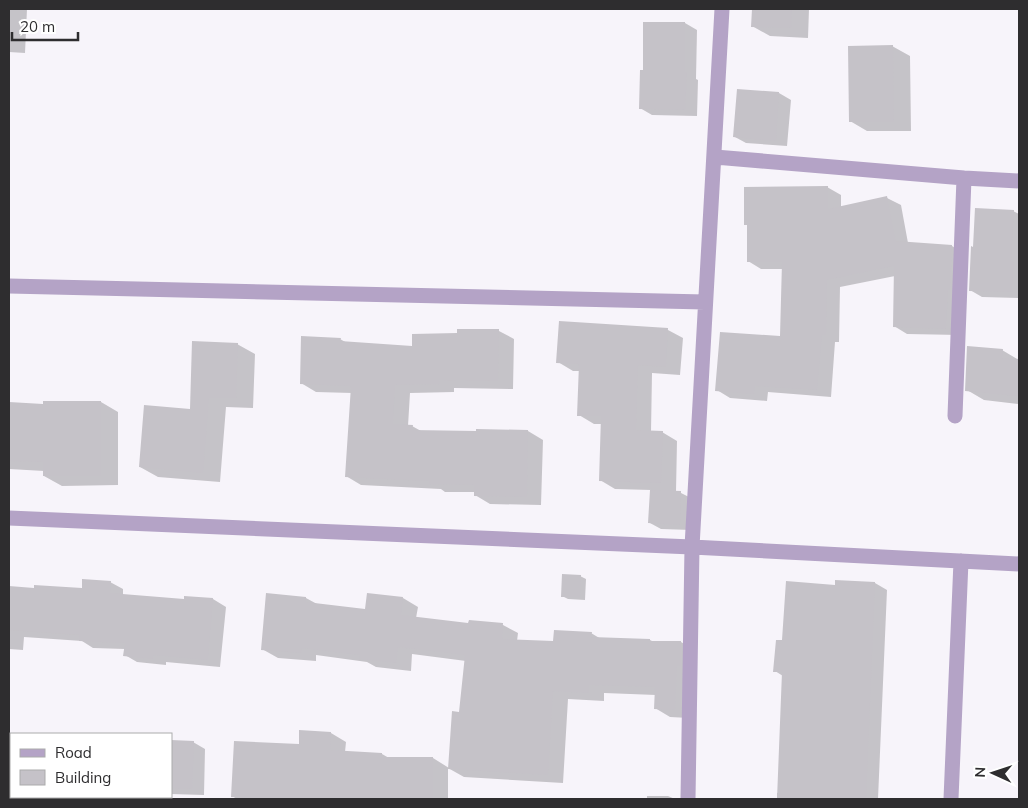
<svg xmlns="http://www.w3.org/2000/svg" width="1028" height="808" font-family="Mulish,sans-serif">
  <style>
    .shadow { fill: #0003 }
    .building { fill: #c5c2c8 }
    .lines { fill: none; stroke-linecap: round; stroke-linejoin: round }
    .street { stroke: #b4a3c6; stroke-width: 15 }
  </style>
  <rect width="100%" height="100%" fill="#f7f4fa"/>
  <path class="shadow" d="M9,9H27L25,53L9,52Z
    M753,9H809L808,38L770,36L752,26Z
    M685,23L697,30L696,79L698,80L697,116L652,115L640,108Z
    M892,46L910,56L911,131H867L850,121Z
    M779,93L791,100L787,146L746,143L735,137Z
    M827,187L841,195V207L887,198L901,205L908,243L952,246L965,254L960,335L907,334L894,326L895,276L840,287L839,342H835L831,397L768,392L767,401L730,398L717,390L781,337L783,269H761L748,261V226L746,224Z
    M1013,211L1019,214V298L982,297L970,290L974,248Z
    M560,323L668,330L683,338L680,375L652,373L651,432H662L677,441L676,492L681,493L693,499L692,530L661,529L650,523L651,490L615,489L600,480L602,424H594L579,415L580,371H573L558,362Z
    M499,331L514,339L513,389L454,388V392L410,393L408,426H412L421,431H528L543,440L541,505L490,504L475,495V492H445L441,489L361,485L346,476L352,393L316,392L301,383L340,339L347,343L413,347Z
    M237,344L255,354L253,408L226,407L220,482L158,477L140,467L191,411Z
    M1002,350L1019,360V404L984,400L967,390Z
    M101,402L118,412V485L62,486L44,476V471L9,469V403L45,405Z
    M580,576L586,579L585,600L568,599L562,596Z
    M110,582L123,589V595L185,601L186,597L213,599L226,607L220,667L166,662V665L137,662L125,655V649L93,648L82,641L24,637L23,650L9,649V588L83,589Z
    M875,583L887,590L878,799H777V793H779L783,676L775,671L783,642L836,586Z
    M306,598L317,604L366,611L403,598L418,607L416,618L470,625V621L503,625L518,633L517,641L555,642L591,633L601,639L650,640L654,642H681L696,651L689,718L670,717L655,708L656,695L604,693V701L568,699L563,783L464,777L448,768V799H237L232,796L300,745L301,731L331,733L346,742L345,752L382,754L389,758H433L449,768L460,713L466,661L412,654L411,671L376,667L367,662L316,655V661L278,658L262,649Z
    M9,740H11V787L9,786Z
    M171,741L193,742L205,749L204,795L171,794Z
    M647,796H668L675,799H647Z"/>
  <path class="building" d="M752,9H792L791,28L751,27Z
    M643,22H685V72H687L685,110L639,109L640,70H643Z
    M893,45L894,122H849L848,46Z
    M737,89L779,92L776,141L733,137Z
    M828,186V209L887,196L896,241L952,245L950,290H948L946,329L893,327L894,266L827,280L826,335H822L817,390L755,386L754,394L715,391L720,332L780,336L782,262H747V225H744V187Z
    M975,208L1014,210L1011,261L1014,262L1012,292L969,291L971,246L973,247Z
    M559,321L668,328L666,367L638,365L636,430L663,431L661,483L599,481L601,416H577L579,364L556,363Z
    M457,329H499L498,381L439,380L440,384L395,385L393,424L413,425L412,430L476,431V429L528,430L527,497L474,496V485L429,484V481L345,477L351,386L300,384L301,336L341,338L340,341L412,346V334L457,333Z
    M192,341L238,343L236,398H209L203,473L139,467L144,405L190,409Z
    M967,346L1003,349L1002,358L1019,359V396L965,391Z
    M43,401H101V476H43V462L9,461V402L43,404Z
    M650,490L681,491L680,525L648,523Z
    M562,574L581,575L580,597H561Z
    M82,579L111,581L110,593L184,599V596L213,598L208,660L153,655V659L123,656L125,643L79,641V635L9,630V586L34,588V585L82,588Z
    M835,580L875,582L866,799H777L782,672H773L776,640H782L786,581L835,585Z
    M266,593L306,597V602L365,609L367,593L403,597L401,615L468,623L469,620L503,623L502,639L553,641L554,630L592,632L591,637L650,639V641H681V666H677L675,710L654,709L655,687L589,685V693L553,691L548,775L448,769L452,711L459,712L465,655L398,647L396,663L359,659L360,655L302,648L301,653L261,650Z
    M299,730L331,732L330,750L382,753V757H433V798L276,799L231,797L234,741L299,744Z
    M171,740L194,741L192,789L171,788Z"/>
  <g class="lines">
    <path class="street" d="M715,157L964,178L1019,181
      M9,286L705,302
      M955,416L964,178
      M9,518L692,547L1019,564
      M688,799L692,547L722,9
      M951,799L961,561"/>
  </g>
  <rect width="1028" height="808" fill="none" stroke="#2e2d2f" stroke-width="20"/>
  <rect x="10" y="733" width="162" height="65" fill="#ffffff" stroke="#ababac"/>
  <rect x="20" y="749" width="25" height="8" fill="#b4a3c6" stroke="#ababac"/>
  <text x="55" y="758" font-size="15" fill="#2e2d2f">Road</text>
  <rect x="20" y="770" width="25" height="15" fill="#c5c2c8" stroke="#ababac"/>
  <text x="55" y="783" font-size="15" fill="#2e2d2f">Building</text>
  <g transform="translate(993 773) rotate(273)" stroke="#ffffff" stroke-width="4" paint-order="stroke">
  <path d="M0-4L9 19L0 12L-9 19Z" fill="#2e2d2f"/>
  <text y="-8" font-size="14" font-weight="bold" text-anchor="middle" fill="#2e2d2f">N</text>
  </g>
  <path d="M12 32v8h66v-8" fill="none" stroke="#2e2d2f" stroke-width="2.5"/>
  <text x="20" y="32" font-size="15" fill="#2e2d2f" stroke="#ffffff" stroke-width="4" paint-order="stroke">20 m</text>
</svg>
